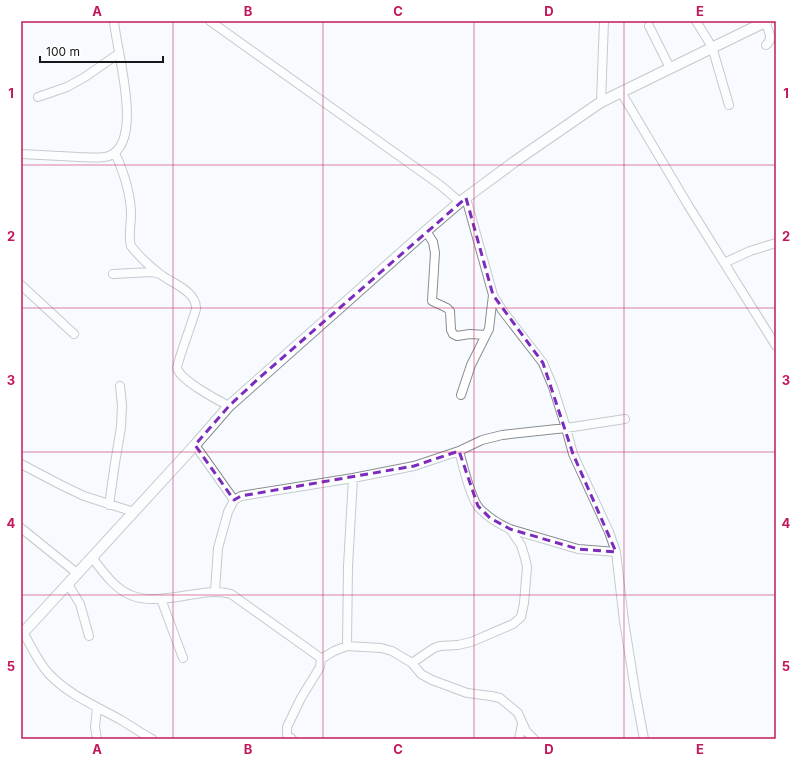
<svg xmlns="http://www.w3.org/2000/svg" width="797" height="760" font-family="Inter,sans-serif">
  <style>
    .lines { fill: none; stroke-linecap: round; stroke-linejoin: round }
    .minor-casing { stroke: #898d90; stroke-width: 10 }
    .tertiary-casing { stroke: #898d90; stroke-width: 12 }
    .minor { stroke: #fff; stroke-width: 8 }
    .tertiary { stroke: #fff; stroke-width: 10 }
    .marked { fill: none; stroke: #7b2cbf; stroke-width: 3; stroke-dasharray: 8 5; stroke-linejoin: round }
    .grid { fill: none; stroke: #c2185b; stroke-width: 1; stroke-opacity: 0.55 }
    .neatline { fill: none; stroke: #c2185b; stroke-width: 1.5 }
    .grid-label { font-size: 13px; text-anchor: middle; font-weight: bold; fill: #c2185b }
  </style>
  <rect width="100%" height="100%" fill="#f7fbff"/>
  <g class="lines">
    <g class="minor-casing">
      <path id="minor" d="M210,21L440,185L460,202
        M696,21L712,47L729,105
        M765,22C768,30 774,39 766,45
        M649,26L670,68
        M621,92L688,205L776,346
        M38,97L67,87L85,77L118,54
        M601,102L604,21
        M115,153C124,173 131,193 131,215C131,225 128,236 131,246C139,256 149,266 160,274C171,283 197,291 196,309C194,317 177,363 177,368C180,380 217,400 229,406
        M21,154C40,155 60,156 79,157C88,157 100,159 109,156C145,142 116,50 114,21
        M466,198L493,295L502,310L543,363L553,387L566,428L573,454L609,532L616,552L624,621L636,696L644,739
        M426,231L433,242L435,253L432,301L447,308L450,311L451,330L453,334L457,336L470,334L486,335
        M724,263L750,251L776,243
        M113,274L152,272L160,274
        M21,285L74,334
        M461,395L471,365L489,329L493,295
        M195,445L234,500
        M459,451C463,465 470,497 479,508C488,517 498,524 510,529L578,549L616,552
        M21,464L61,485L84,496L134,512
        M109,505L115,463L121,427L122,405L120,386
        M21,528L78,574
        M92,557C123,601 137,604 189,595C204,593 216,590 231,594L318,656L321,659L320,667L301,698L287,727V735L292,739
        M68,584L80,604L89,636
        M215,591L218,548L228,512L234,500L241,496L353,478L414,466L459,451L482,440L502,435L566,428L625,419
        M161,599L183,658
        M23,632C31,646 38,662 49,674C69,695 96,706 121,720C131,726 141,733 152,739
        M347,646L348,566L353,478
        M321,659L334,651L347,646L381,648L392,651L412,663L421,674L432,680L467,693L491,696L500,698L518,713L526,731L534,739
        M412,663L434,648L440,646L458,645L471,642L513,624L521,617L524,603L527,567L525,558L521,545L510,529
        M97,739L95,727L97,708
        M519,739L522,724"/>
    </g>
    <g class="tertiary-casing">
      <path id="tertiary" d="M21,635L195,445L229,406L426,231L460,202L514,162L601,102L767,21"/>
    </g>
    <use href="#minor" class="minor"/>
    <use href="#tertiary" class="tertiary"/>
  </g>
  <path d="M0 0H797V760H0ZM466,198L493,295L543,363L573,454L616,552L578,549L510,529L490,518L478,506L459,451L414,466L241,496L234,500L195,445L229,406L258,379Z" fill="#f7fbff" fill-opacity=".55" fill-rule="evenodd"/>
  <path class="marked" d="M466,198L493,295L543,363L573,454L616,552L578,549L510,529L490,518L478,506L459,451L414,466L241,496L234,500L195,445L229,406L258,379Z"/>
  <path class="grid" d="M173,21V739M323,21V739M474,21V739M624,21V739M21,165H776M21,308H776M21,452H776M21,595H776"/>
  <rect width="797" height="760" fill="none" stroke="#ffffff" stroke-width="44"/>
  <path d="M40 56v6h123v-6" fill="none" stroke="#161819" stroke-width="2"/>
  <text x="46" y="56" font-size="12" fill="#161819" stroke="#ffffff" stroke-width="3" paint-order="stroke">100 m</text>
  <rect x="22" y="22" width="753" height="716" class="neatline"/>
  <g class="grid-label">
    <text x="97" y="16">A</text>
    <text x="248" y="16">B</text>
    <text x="398" y="16">C</text>
    <text x="549" y="16">D</text>
    <text x="700" y="16">E</text>
    <text x="11" y="98">1</text>
    <text x="786" y="98">1</text>
    <text x="11" y="241">2</text>
    <text x="786" y="241">2</text>
    <text x="11" y="385">3</text>
    <text x="786" y="385">3</text>
    <text x="11" y="528">4</text>
    <text x="786" y="528">4</text>
    <text x="11" y="671">5</text>
    <text x="786" y="671">5</text>
    <text x="97" y="754">A</text>
    <text x="248" y="754">B</text>
    <text x="398" y="754">C</text>
    <text x="549" y="754">D</text>
    <text x="700" y="754">E</text>
  </g>
</svg>
